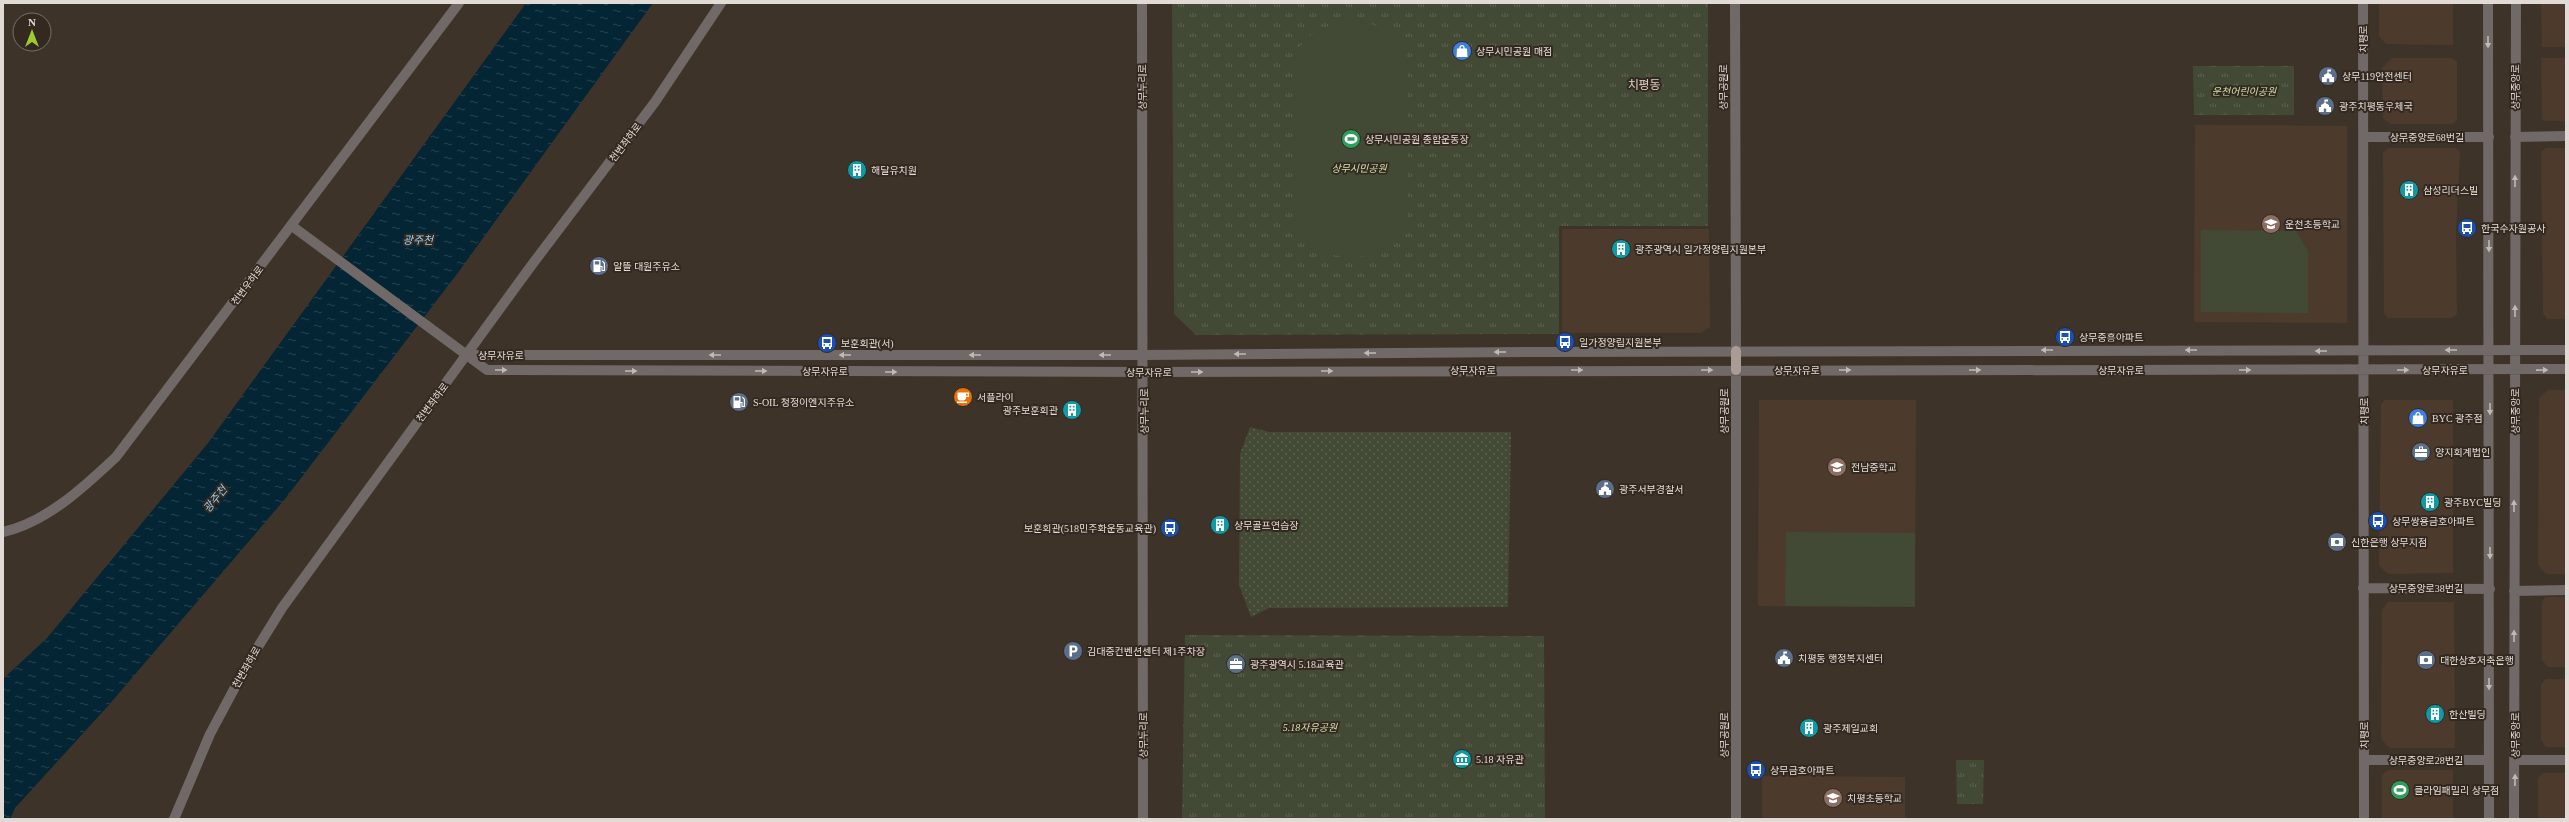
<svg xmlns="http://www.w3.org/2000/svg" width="2569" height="822" font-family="'Times New Roman','Noto Sans KR',serif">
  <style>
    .built { fill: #4c3b2d }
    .grass { fill: url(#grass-dots) }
    .park { fill: url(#park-tufts) }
    .garden { fill: #424a35 }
    .water { fill: url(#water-ripples) }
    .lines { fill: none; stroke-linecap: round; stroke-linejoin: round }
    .minor { stroke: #716967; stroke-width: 10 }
    .major { stroke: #ab9b97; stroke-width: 10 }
    .oneway { fill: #c0b9b4 }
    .labels { text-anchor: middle; stroke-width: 4; stroke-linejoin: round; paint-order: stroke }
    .street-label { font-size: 10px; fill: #e2dbd5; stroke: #342920 }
    .poi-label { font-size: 10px; fill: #e2dbd5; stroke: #342920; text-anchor: start }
    .park-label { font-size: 10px; font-style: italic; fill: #cee3ab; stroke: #342920 }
    .water-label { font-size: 11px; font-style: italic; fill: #92d0ef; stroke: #342920 }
    .quarter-label { font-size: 12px; fill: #dfd1c4; stroke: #342920 }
  </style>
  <defs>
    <pattern id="grass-dots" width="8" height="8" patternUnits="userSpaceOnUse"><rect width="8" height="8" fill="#424a35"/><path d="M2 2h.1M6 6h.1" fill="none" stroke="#5d6451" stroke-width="1.8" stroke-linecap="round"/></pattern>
    <pattern id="park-tufts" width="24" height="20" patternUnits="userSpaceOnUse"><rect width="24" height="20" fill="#424a35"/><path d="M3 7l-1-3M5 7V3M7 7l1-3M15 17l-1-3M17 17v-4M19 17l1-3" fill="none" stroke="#5d6451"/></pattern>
    <pattern id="water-ripples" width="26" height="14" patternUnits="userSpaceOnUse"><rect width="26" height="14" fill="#032534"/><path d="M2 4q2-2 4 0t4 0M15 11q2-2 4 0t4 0" fill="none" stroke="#274450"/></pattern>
  </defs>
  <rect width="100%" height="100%" fill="#3e3329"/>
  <path class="built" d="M2379,3H2453V45L2386,44L2379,36Z
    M2541,3H2566V47H2542Z
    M2392,58H2452L2457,62V120L2452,124H2391L2383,118L2382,68Z
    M2541,58H2566V121H2545L2542,119Z
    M2195,125L2347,126V323L2194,322Z
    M2389,148H2456L2460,153L2456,232L2457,314L2452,318H2388L2384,313L2383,152Z
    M2546,148H2566V319H2547L2543,313L2541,152Z
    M1562,229H1709L1710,327L1701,333H1562Z
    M2548,390H2566V574H2546L2538,565L2539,398Z
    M1759,400H1916L1915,607L1758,606Z
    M2385,400H2453V573L2388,574L2379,565L2381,404Z
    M2545,597H2566V667H2548L2542,660V602Z
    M2388,602H2454L2455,748H2390L2381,739L2382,610Z
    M2546,679H2566V747H2546L2541,740V684Z
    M2388,770H2453V819H2382V775Z
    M2543,773H2566V819H2538V778Z
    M1762,776L1905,777V819H1762Z"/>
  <path class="grass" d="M1250,427L1269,432H1511L1508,607L1269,608L1251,617L1239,585L1240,454Z"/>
  <path class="park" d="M1172,3H1708V226H1559V334L1196,335L1174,314Z
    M2193,66H2294V115H2194Z
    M1185,635L1544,636L1545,819H1182Z
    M1956,760H1984L1983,804H1957Z"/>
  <path class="garden" d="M1351,22C1377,23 1399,30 1407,57L1408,221C1406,226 1404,233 1401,238C1375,268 1306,263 1296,221L1295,54C1310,30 1324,25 1351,22Z
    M2201,230L2296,231L2308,251V313L2201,312Z
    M1786,532L1915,533V607L1785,606Z"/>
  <path class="water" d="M526,3H653L460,270L285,499L108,706L15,808L10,819H3V679L47,638L208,443Z"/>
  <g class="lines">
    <path class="minor" d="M1142,3L1143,819
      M1735,3L1736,351
      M2363,3L2364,819
      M2488,3L2489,819
      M2364,137H2489
      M2515,137L2566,136
      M292,226L487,370L1144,372L2566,369
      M468,355H1144L1539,352L2566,350
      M1736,370V819
      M3,532C47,522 84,487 116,457L459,3
      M2363,588L2490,589
      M2514,591L2566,590
      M2364,760H2489
      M2515,760H2566
      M174,819L210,734L248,663L282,608L531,266L655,102L721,3
      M2514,819L2516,3"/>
    <path class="major" d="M1736,351V370"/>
  </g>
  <defs><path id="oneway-solid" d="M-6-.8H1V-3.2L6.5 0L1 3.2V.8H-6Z"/></defs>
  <g class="oneway">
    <use href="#oneway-solid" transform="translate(2488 42) rotate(90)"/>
    <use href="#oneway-solid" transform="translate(2515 181) rotate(-90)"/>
    <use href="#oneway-solid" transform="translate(2489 246) rotate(90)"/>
    <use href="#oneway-solid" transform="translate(2515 311) rotate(-90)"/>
    <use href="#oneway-solid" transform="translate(2047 350) rotate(180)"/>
    <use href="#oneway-solid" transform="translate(2191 350) rotate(-180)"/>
    <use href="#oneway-solid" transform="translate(2451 350) rotate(180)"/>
    <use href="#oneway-solid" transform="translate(2321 351) rotate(-180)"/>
    <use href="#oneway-solid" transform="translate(1500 352) rotate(180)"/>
    <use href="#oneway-solid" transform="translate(1370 353) rotate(180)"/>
    <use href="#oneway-solid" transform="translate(1240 354) rotate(180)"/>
    <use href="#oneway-solid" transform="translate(715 355) rotate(180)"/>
    <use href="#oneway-solid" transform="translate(845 355) rotate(180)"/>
    <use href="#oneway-solid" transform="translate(975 355) rotate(-180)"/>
    <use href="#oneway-solid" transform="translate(1105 355) rotate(-180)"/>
    <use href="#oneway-solid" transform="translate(501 370)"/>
    <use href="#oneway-solid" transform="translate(1577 370)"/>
    <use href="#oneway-solid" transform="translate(1707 370)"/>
    <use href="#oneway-solid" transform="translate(1845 370)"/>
    <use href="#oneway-solid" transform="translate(1975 370)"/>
    <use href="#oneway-solid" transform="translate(2245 370)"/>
    <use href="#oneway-solid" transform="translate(2403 370)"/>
    <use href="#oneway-solid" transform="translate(2542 370) rotate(-1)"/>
    <use href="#oneway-solid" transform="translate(631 371)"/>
    <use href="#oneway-solid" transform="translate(761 371)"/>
    <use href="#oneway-solid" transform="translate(1327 371)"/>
    <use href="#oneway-solid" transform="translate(891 372)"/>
    <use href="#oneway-solid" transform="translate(1197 372)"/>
    <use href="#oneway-solid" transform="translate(2490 409) rotate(90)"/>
    <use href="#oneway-solid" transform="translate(2514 506) rotate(-90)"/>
    <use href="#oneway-solid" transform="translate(2490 553) rotate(90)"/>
    <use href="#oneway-solid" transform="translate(2514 636) rotate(-90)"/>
    <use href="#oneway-solid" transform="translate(2489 684) rotate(90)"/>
    <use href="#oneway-solid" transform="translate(2515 780) rotate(-89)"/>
  </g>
  <defs>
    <g id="shop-disc" transform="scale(1)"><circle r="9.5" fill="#3f7fe0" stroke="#342920"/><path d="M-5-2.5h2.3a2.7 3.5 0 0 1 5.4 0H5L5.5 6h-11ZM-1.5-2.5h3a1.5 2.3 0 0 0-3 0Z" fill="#fff"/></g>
    <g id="civic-disc" transform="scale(1)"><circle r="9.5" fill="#5c6f8a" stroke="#342920"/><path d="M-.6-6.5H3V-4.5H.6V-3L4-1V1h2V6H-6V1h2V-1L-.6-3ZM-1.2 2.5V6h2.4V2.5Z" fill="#fff"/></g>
    <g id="stadium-disc" transform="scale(1)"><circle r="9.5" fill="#2e9e5b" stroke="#342920"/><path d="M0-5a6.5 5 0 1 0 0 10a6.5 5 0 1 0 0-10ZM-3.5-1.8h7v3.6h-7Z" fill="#fff"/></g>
    <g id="building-disc" transform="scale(1)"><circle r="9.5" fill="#0f9aa8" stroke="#342920"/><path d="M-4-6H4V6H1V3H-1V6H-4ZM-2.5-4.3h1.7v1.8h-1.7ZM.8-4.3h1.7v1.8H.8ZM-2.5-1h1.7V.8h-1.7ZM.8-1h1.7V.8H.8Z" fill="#fff"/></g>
    <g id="school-disc" transform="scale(1)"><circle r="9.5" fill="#8d6e63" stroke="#342920"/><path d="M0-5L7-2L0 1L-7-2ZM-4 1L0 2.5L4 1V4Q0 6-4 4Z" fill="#fff"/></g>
    <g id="bus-disc" transform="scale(1)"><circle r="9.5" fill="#1a4fb4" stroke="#342920"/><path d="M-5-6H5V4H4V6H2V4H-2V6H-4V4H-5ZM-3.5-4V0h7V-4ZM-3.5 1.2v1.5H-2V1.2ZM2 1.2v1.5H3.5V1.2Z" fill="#fff"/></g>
    <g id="fuel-disc" transform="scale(1)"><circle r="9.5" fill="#5c6f8a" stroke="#342920"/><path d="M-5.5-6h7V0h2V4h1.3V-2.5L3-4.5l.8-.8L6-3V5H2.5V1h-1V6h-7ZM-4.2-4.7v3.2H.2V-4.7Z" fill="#fff"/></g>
    <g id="cafe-disc" transform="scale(1)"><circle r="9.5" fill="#e8710a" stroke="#342920"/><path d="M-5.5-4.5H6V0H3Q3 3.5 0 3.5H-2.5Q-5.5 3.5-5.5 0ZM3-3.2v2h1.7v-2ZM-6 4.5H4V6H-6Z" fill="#fff"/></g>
    <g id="office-disc" transform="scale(1)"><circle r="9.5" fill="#5c6f8a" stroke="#342920"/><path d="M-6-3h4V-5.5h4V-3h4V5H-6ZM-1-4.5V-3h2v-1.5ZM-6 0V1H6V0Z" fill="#fff"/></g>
    <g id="bank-disc" transform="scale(1)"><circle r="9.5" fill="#5c6f8a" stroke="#342920"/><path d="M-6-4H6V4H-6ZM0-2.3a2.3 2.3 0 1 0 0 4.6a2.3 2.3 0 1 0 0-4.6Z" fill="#fff"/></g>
    <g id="parking-disc" transform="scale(1)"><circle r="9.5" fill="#5c6f8a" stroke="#342920"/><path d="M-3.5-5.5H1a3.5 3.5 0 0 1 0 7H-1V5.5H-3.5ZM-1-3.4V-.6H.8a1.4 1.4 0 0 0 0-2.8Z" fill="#fff"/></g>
    <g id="museum-disc" transform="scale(1)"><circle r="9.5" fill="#0f9aa8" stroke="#342920"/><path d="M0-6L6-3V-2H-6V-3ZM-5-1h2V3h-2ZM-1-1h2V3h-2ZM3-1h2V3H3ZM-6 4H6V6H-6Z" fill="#fff"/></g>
  </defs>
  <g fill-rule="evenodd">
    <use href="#shop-disc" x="1462" y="51"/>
    <use href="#civic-disc" x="2328" y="76"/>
    <use href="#civic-disc" x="2325" y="106"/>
    <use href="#stadium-disc" x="1351" y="139"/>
    <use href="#building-disc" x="857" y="170"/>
    <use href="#building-disc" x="2409" y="190"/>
    <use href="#school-disc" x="2271" y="224"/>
    <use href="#bus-disc" x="2467" y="228"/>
    <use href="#building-disc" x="1621" y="249"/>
    <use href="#fuel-disc" x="599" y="266"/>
    <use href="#bus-disc" x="2065" y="337"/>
    <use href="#bus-disc" x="1565" y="342"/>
    <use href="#bus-disc" x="827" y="343"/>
    <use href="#cafe-disc" x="963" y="397"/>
    <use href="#fuel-disc" x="739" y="402"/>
    <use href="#building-disc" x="1072" y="410"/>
    <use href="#shop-disc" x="2418" y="418"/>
    <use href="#office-disc" x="2421" y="452"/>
    <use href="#school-disc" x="1837" y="467"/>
    <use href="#civic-disc" x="1605" y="489"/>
    <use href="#building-disc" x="2430" y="502"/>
    <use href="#bus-disc" x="2378" y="521"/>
    <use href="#building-disc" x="1220" y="525"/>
    <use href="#bus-disc" x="1170" y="528"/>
    <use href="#bank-disc" x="2337" y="542"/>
    <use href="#parking-disc" x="1073" y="651"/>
    <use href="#civic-disc" x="1784" y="658"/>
    <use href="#bank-disc" x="2426" y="660"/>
    <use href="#office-disc" x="1236" y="664"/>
    <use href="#building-disc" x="2435" y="714"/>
    <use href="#building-disc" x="1809" y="728"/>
    <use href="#museum-disc" x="1462" y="759"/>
    <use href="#bus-disc" x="1756" y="770"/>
    <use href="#stadium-disc" x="2400" y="790"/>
    <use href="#school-disc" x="1833" y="798"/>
  </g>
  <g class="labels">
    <g class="street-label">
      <text transform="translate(2363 39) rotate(-90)" y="4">치평로</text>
      <text transform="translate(1142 87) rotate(-90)" y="4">상무누리로</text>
      <text transform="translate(1723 87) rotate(-90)" y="4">상무공원로</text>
      <text transform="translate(2515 87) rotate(-90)" y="4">상무중앙로</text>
      <text x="2427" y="141">상무중앙로68번길</text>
      <text transform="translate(625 142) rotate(-53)" y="4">천변좌하로</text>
      <text transform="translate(247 285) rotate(-53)" y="4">천변우하로</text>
      <text x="501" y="359">상무자유로</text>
      <text x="1473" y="374">상무자유로</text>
      <text x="1797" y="374">상무자유로</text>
      <text x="2121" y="374">상무자유로</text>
      <text x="2445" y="374">상무자유로</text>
      <text x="825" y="375">상무자유로</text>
      <text x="1149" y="376">상무자유로</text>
      <text transform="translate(432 402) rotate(-53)" y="4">천변좌하로</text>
      <text transform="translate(1144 411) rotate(-90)" y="4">상무누리로</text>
      <text transform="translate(1724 411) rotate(-90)" y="4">상무공원로</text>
      <text transform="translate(2364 411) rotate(-90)" y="4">치평로</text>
      <text transform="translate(2515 411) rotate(-90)" y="4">상무중앙로</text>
      <text x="2426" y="592">상무중앙로38번길</text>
      <text transform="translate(246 667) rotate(-60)" y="4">천변좌하로</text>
      <text transform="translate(1143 735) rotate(-90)" y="4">상무누리로</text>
      <text transform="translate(1724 735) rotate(-90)" y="4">상무공원로</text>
      <text transform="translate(2364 735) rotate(-90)" y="4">치평로</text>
      <text transform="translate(2515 735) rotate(-90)" y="4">상무중앙로</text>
      <text x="2426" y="764">상무중앙로28번길</text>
    </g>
    <g class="poi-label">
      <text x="1476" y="55">상무시민공원 매점</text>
      <text x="2342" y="80">상무119안전센터</text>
      <text x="2339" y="110">광주치평동우체국</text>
      <text x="1365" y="143">상무시민공원 종합운동장</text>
      <text x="871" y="174">해달유치원</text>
      <text x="2423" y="194">삼성리더스빌</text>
      <text x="2285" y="228">운천초등학교</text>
      <text x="2481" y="232">한국수자원공사</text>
      <text x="1635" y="253">광주광역시 일가정양립지원본부</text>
      <text x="613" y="270">알뜰 대원주유소</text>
      <text x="2079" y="341">상무중흥아파트</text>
      <text x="1579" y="346">일가정양립지원본부</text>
      <text x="841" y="347">보훈회관(서)</text>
      <text x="977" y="401">서플라이</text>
      <text x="753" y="406">S-OIL 청정이엔지주유소</text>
      <text x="1058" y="414" text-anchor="end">광주보훈회관</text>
      <text x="2432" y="422">BYC 광주점</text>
      <text x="2435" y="456">양지회계법인</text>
      <text x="1851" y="471">전남중학교</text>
      <text x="1619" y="493">광주서부경찰서</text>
      <text x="2444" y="506">광주BYC빌딩</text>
      <text x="2392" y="525">상무쌍용금호아파트</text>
      <text x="1234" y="529">상무골프연습장</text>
      <text x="1156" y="532" text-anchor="end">보훈회관(518민주화운동교육관)</text>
      <text x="2351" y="546">신한은행 상무지점</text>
      <text x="1087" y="655">김대중컨벤션센터 제1주차장</text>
      <text x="1798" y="662">치평동 행정복지센터</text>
      <text x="2440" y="664">대한상호저축은행</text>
      <text x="1250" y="668">광주광역시 5.18교육관</text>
      <text x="2449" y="718">한산빌딩</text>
      <text x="1823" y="732">광주제일교회</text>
      <text x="1476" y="763">5.18 자유관</text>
      <text x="1770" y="774">상무금호아파트</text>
      <text x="2414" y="794">클라임패밀리 상무점</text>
      <text x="1847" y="802">치평초등학교</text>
    </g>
    <g class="park-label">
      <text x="2244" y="95">운천어린이공원</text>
      <text x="1359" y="172">상무시민공원</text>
      <text x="1310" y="731">5.18자유공원</text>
    </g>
    <g class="water-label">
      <text x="418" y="244">광주천</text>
      <text transform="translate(215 499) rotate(-51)" y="4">광주천</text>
    </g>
    <g class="quarter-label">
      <text x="1644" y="89">치평동</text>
    </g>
  </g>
  <rect width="2569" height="822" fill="none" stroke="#e2dbd5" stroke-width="8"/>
  <g transform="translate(32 32)"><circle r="19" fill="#342920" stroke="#7a7068"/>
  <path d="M0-3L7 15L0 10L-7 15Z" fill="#9dca2f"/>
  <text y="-6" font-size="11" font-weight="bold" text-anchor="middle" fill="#e2dbd5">N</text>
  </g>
</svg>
